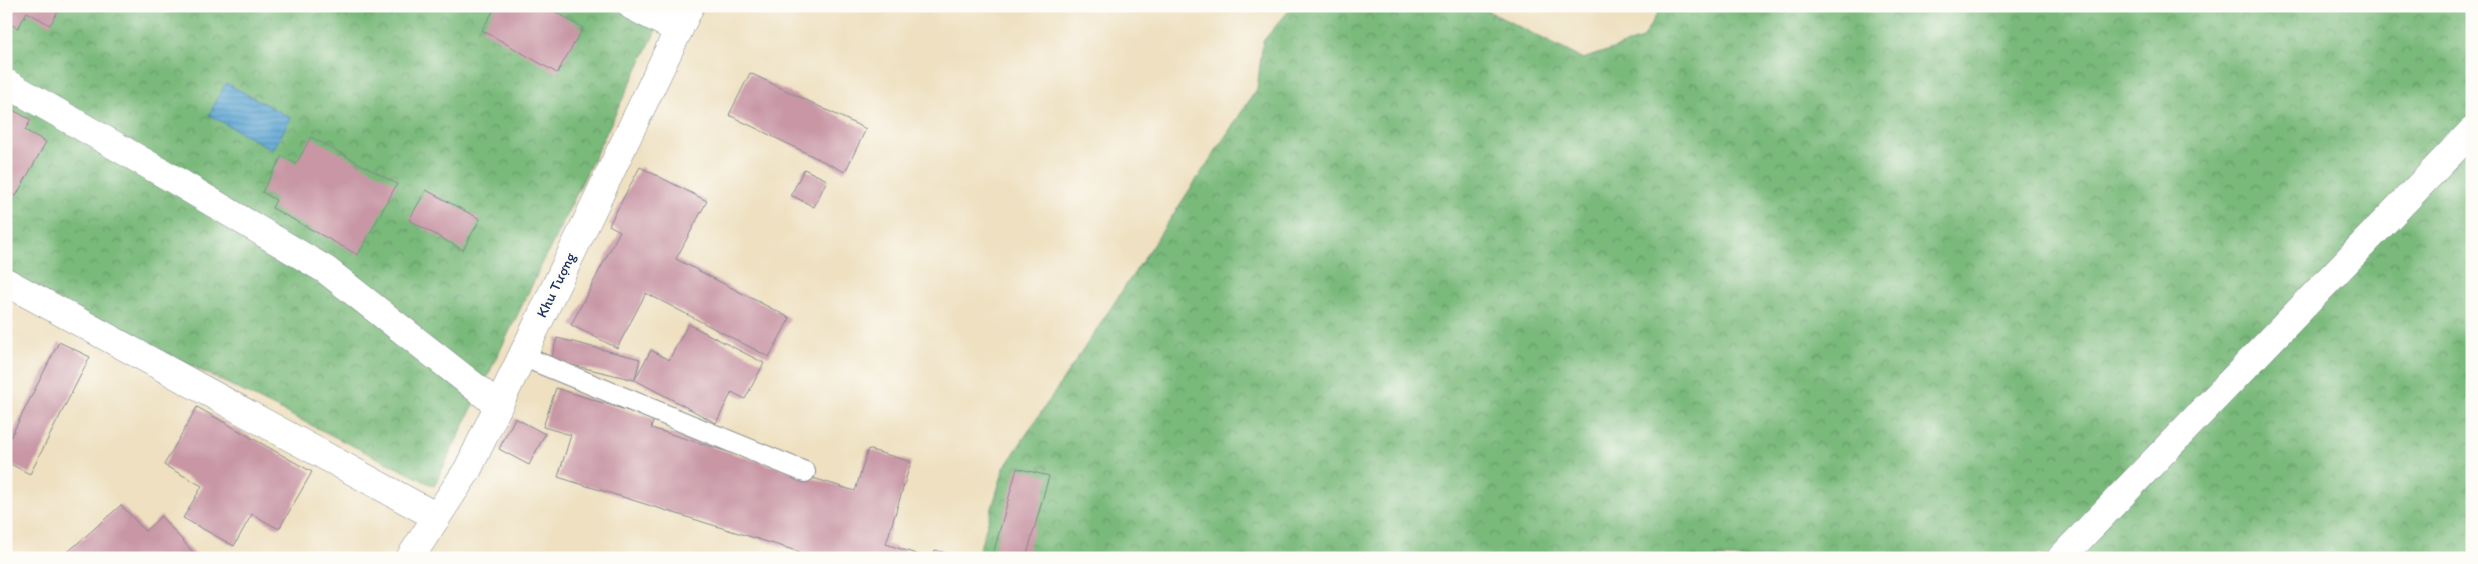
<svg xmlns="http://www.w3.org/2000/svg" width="2478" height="564" font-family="Itim,sans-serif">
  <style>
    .forest { fill: url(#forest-crowns); stroke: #4a746c }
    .water { fill: url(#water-rules); stroke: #3a6a98 }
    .building { fill: #c896a5 }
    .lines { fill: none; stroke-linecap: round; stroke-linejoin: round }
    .service-casing { stroke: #84888f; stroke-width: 22 }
    .minor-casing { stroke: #84888f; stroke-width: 29 }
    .tertiary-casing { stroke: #84888f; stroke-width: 29 }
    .service { stroke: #fff; stroke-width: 20 }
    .minor { stroke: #fff; stroke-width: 28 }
    .tertiary { stroke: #fff; stroke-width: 28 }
    .labels { text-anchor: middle; stroke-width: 5; stroke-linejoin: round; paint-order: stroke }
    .street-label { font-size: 15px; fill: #1b2f5e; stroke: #fdfcf7 }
  </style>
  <defs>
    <pattern id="forest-crowns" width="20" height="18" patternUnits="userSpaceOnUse" patternTransform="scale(1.25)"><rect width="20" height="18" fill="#79b97a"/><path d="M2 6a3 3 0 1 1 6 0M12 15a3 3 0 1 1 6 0" fill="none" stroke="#629767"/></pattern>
    <pattern id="water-rules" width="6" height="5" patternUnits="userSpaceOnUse" patternTransform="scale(1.25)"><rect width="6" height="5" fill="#5aa4d2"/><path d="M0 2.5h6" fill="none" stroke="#4a86ae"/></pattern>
  </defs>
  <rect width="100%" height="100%" fill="#fdfcf7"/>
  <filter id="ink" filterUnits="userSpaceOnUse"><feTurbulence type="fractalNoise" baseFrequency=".02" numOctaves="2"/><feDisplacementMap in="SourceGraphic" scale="10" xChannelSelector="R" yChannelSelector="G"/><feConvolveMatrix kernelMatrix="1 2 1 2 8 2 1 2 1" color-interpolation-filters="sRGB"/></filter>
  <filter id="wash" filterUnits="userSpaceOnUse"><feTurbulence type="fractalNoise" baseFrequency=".0096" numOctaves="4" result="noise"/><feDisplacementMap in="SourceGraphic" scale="20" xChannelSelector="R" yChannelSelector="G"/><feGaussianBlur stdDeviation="1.12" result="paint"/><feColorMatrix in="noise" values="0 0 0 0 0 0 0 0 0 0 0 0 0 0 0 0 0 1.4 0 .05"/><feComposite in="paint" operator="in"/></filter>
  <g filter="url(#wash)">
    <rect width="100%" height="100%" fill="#eee0c0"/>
    <path class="forest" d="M6,6H668L434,486L6,274Z
      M1293,6H1478L1583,59L1642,39L1662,6H2472V558H2044L2039,554L2025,558H977L1004,468L1257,89L1263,41Z"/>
    <path class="water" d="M226,83L291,118L273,150L209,115Z"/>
    <g id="blocks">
      <path class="building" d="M6,6H61L50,25L27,12L18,28L6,22Z
        M496,6H546L583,28L557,73L482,30Z
        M750,73L866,129L845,172L729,115Z
        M6,106L31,120L25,130L46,142L16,196L6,190Z
        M311,137L397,184L358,255L272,208L276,200L262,192L282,156L296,164Z
        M640,167L707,201L676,259L790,318L769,357L646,293L617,348L571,325L620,231L609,225Z
        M804,169L827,180L814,207L791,195Z
        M426,190L480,219L463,250L409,220Z
        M688,324L764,363L745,399L732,392L716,423L635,380L551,360L557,338L640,359L635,379L651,350L669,360Z
        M59,342L90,357L30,474L6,462V446Z
        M556,388L654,419L651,428L855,491L868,449L911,462L886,544L919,555L918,558H819L558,477L571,435L543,427Z
        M197,407L312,472L279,529L252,514L234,546L183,518L202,486L164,465Z
        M515,418L545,434L529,465L499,449Z
        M1017,468L1049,476L1026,558H992Z
        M121,505L145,531L161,516L198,558H61Z
        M935,550L960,557V558H932Z"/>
    </g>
  </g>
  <g filter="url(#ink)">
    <use href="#blocks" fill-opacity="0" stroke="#84888f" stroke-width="1"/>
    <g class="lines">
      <g class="service-casing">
        <path id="service" d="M522,356L805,472"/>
      </g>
      <g class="minor-casing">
        <path id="minor" d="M632,6L679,30
          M6,83L168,176L326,270L498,405
          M6,282L437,517
          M2061,558L2472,131"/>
      </g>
      <g class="tertiary-casing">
        <path id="tertiary" d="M410,558L468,469L690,6"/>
      </g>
      <use href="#service" class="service"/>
      <use href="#minor" class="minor"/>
      <use href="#tertiary" class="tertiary"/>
    </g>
  </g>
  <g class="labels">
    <g class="street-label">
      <text transform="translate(556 285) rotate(-64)" y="5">Khu Tượng</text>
    </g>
  </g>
  <rect width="2478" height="564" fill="none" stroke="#fdfcf7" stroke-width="25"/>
</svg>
